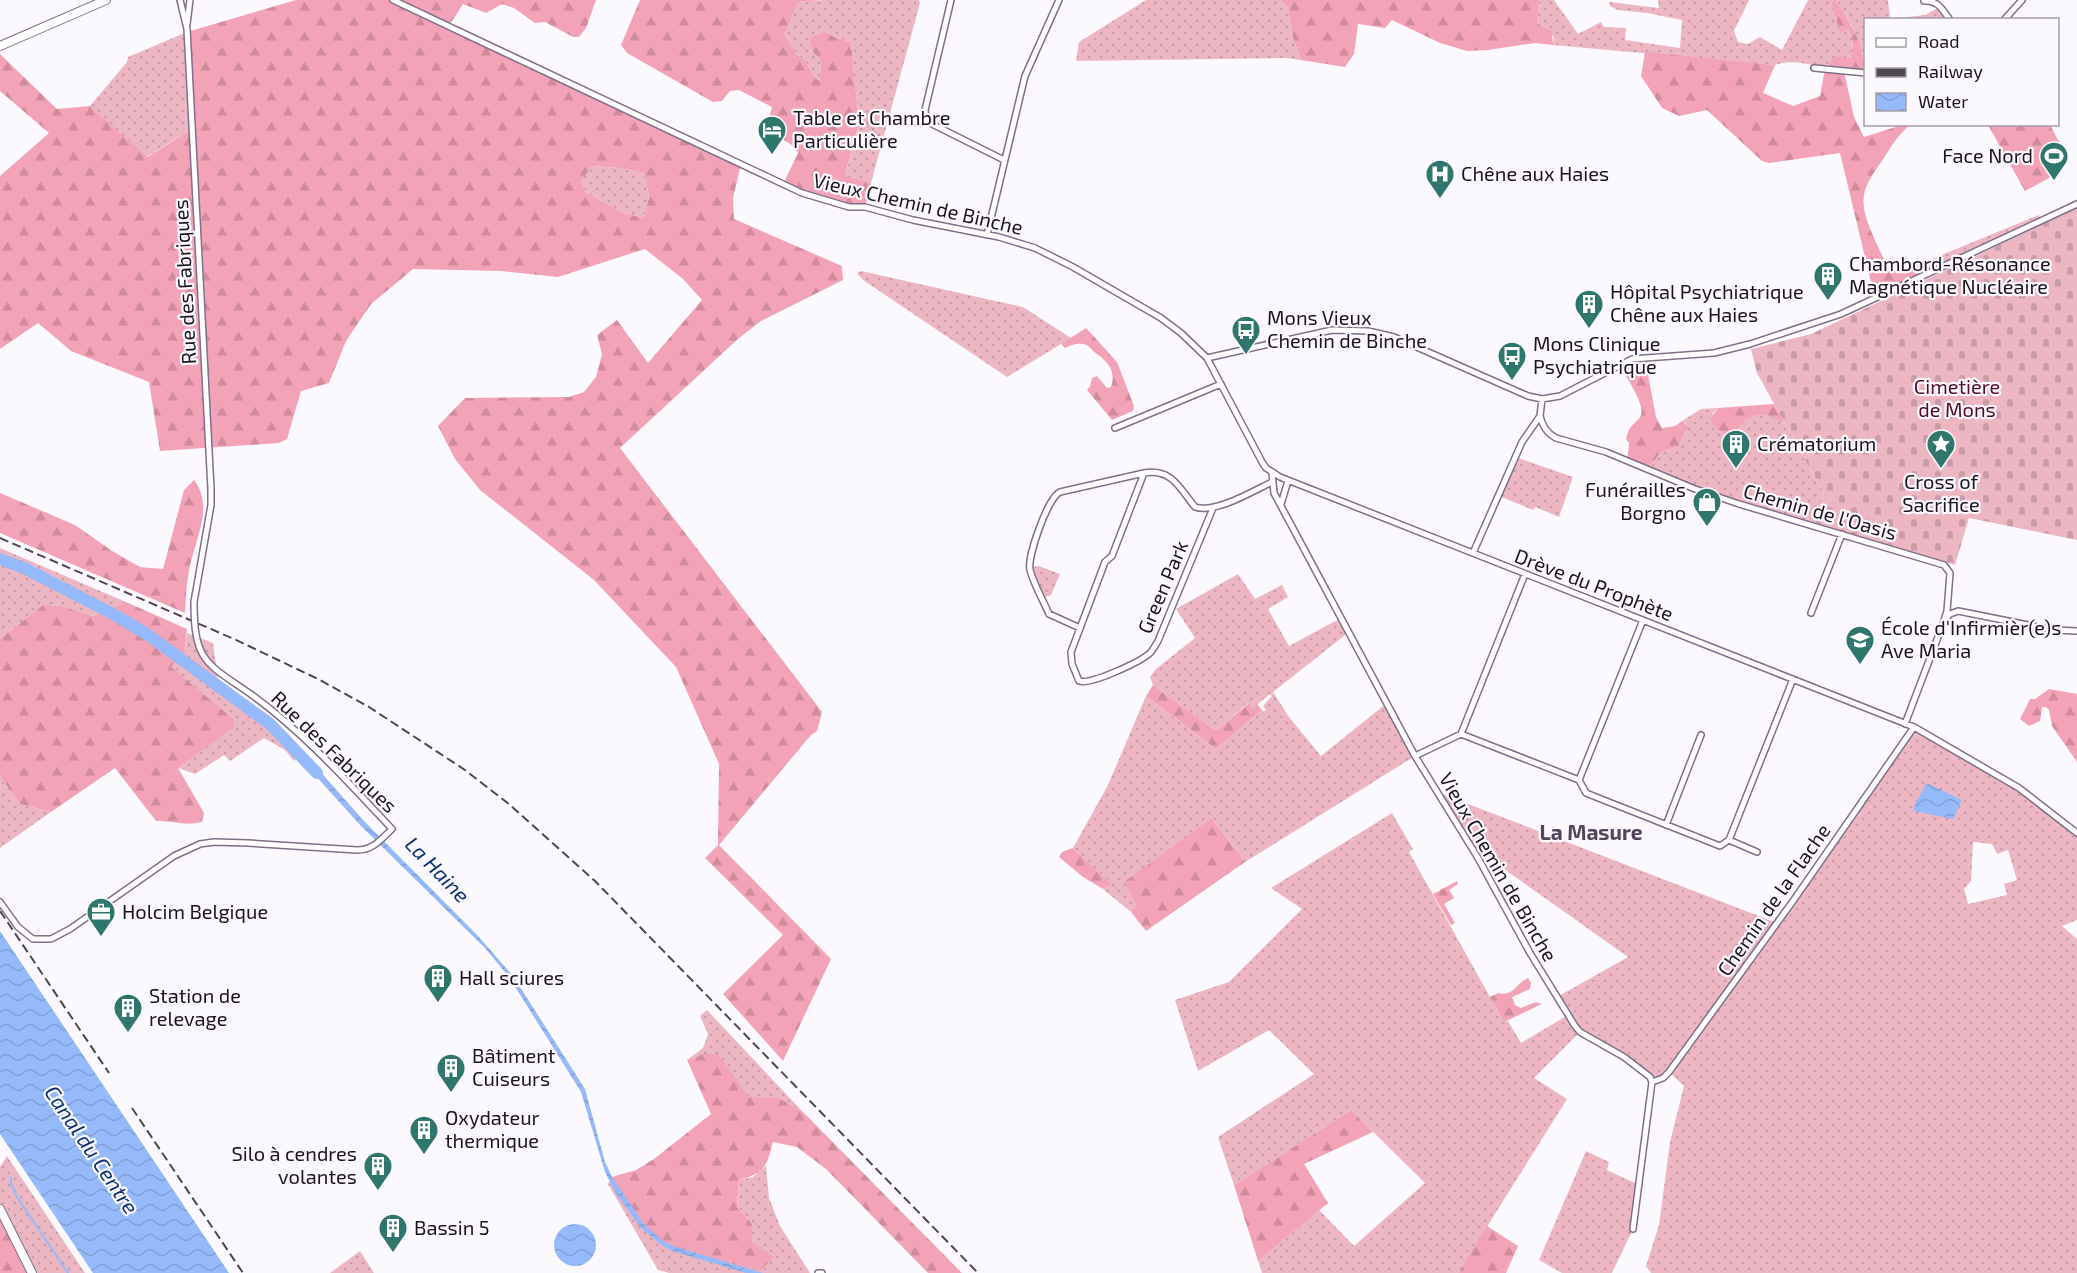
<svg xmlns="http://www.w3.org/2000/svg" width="2077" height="1273" font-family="'Exo 2',sans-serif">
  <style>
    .grass { fill: url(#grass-dots); fill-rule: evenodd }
    .forest { fill: url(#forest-firs); fill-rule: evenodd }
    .cemetery { fill: url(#cemetery-stones) }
    .water { fill: url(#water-waves) }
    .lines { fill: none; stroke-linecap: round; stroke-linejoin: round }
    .stream { stroke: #96baf9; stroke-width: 2 }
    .river { stroke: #96baf9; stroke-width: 12 }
    .minor-casing { stroke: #7f7088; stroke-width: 8 }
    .secondary-casing { stroke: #7f7088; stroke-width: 10 }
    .minor { stroke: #fff; stroke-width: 5 }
    .secondary { stroke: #fff; stroke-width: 8 }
    .rail { stroke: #4d4851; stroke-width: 2; stroke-dasharray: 9 4.5; stroke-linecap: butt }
    .minor-bridge-casing { stroke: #7f7088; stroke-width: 8; stroke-linecap: butt }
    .minor-bridge { stroke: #fff; stroke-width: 5 }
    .labels { text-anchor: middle; stroke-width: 4.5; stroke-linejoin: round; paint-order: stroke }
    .poi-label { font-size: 20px; fill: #1b151f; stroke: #fcf9fe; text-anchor: start }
    .street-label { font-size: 20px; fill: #1b151f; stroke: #fcf9fe }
    .park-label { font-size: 20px; fill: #530d28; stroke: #fcf9fe }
    .neighbourhood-label { font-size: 21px; font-weight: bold; fill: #53455c; stroke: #fcf9fe }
    .water-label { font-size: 21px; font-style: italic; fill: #0a3177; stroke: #fcf9fe }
  </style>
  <defs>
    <pattern id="grass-dots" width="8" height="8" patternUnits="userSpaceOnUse" patternTransform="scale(1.5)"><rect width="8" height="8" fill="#ecb7c3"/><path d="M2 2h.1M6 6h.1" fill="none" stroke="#ca9ca7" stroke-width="1.8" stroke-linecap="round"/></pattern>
    <pattern id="forest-firs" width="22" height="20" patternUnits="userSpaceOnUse" patternTransform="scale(1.5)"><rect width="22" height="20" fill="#f3a3b7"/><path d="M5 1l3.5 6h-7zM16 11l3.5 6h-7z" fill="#d08b9d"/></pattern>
    <pattern id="cemetery-stones" width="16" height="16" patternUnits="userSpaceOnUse" patternTransform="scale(1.5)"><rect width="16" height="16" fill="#ecb7c3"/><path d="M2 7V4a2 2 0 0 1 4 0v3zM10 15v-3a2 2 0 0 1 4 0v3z" fill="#ca9ca7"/></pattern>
    <pattern id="water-waves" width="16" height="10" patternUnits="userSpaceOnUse" patternTransform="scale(1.5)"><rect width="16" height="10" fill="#96baf9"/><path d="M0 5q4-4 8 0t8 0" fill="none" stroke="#819fd5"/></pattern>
  </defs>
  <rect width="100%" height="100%" fill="#fcf9fe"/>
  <path class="grass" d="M824,0H919L920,3L871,183L845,177L859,122L851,42L837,38L825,32L813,52L821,61L820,80L816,79L804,59L797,55L782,31L798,2Z
    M1146,0H1280L1288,8L1292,35L1301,60L1285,58L1076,61L1079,42Z
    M1539,0H1554L1578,34L1601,22L1604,27L1626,28L1625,40L1680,48L1682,20L1647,13L1618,10L1610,6L1609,2L1659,8L1658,0H1749L1734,31L1738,42L1748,44L1760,37L1782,50L1808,0H1833L1831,3L1842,34L1848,27L1853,41L1851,59L1828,64L1825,68C1808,64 1792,59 1775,65L1553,45L1554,37L1545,27L1537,23Z
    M1836,0H1888L1890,19L1925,15L1940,7L1950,19L1866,20L1865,59L1852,26Z
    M187,32L192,129L146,157L90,106L127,62L128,57Z
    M591,166L620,168L644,173L649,196L644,219L626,214L585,192L582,180Z
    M2039,215L2042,221L1922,277L1917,265Z
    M861,271L1023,307L1071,338L1007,377L863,280L857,273Z
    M1718,408L1712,414L1737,432C1747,413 1764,406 1781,423L1784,422L1824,494L1814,525L1739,504L1644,468L1651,465L1661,452L1679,446L1686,431L1687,424L1682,421L1701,409Z
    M1515,457L1573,477L1559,517L1535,507L1533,510L1499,496Z
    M0,548L126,602L93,616L62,606L43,605L0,639Z
    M1039,566L1060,574L1051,595L1042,598L1029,568Z
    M1238,574L1255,599L1282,585L1288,597L1268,609L1289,646L1341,618L1349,632L1273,692L1289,717L1321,756L1387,703L1415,756L1245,862L1213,819L1125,882L1138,906L1131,912L1103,889L1112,884L1073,848L1108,785L1146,696L1216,749L1262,710L1263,712L1266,710L1263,706L1272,696L1270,694L1253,708L1248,703L1216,731L1153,685L1150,677L1156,669L1195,638L1176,609Z
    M187,633L213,643L218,680L270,716L304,753L294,761L285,750L264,738L230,761L224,755L195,774L178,768L170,667L185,647Z
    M1914,727L2019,788L2077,833V920L2062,926L2077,939V1273H1651L1646,1266L1659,1225L1670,1142L1684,1086L1670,1073L1652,1082L1650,1077L1580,1032L1534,1078L1567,1099L1458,1273H1262L1258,1261L1319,1210L1354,1246L1425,1183L1351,1110L1234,1185L1218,1137L1314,1074L1269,1030L1198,1071L1175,1000L1229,982L1302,909L1271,888L1392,813L1413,849L1409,852L1504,1022L1508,1021L1521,1043L1568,1015L1557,997L1628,957L1490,859L1478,858L1437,792L1777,923ZM1973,842L1992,844L1997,854L2008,850L2017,880L2004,884L2007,895L1968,904L1964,889L1971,881Z
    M0,776L20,804L51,812L0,848Z
    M707,1010L803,1112L779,1098H748L719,1054H703L687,1060L703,1048L708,1034L700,1016Z
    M1586,1151L1609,1162L1607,1170L1639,1185L1633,1229L1612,1273H1562L1539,1260Z
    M7,1156L85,1273H32L0,1209V1167Z
    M766,1166L769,1198L780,1226L810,1273H669L658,1270L608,1184L612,1177C629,1205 652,1238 683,1250L752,1243V1224L737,1206L739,1180L753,1177Z
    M360,1251L374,1273H330Z"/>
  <path class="forest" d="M296,0H596L586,28L579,37H573L545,22L535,23L514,8L502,4L486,13L463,4L452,21L446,26L741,164L733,198L734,219L842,266L843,280L761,321L739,338L620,448L822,712L817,731L811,735L719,845L831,959L783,1061L723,994L783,935L705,858L718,845L719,764L676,667L594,580L480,490L455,459L438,426L465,398L569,397L584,392L596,377L602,354L597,335L617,320L648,363L702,300L683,279L645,249L558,277L501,271L413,269L371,304L346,341L329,383L301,391L287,439L279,443L160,451L149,382L71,351L38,323L0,349V176L49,133L0,91V54L57,109L90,106L147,157L192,129L187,32ZM592,166L620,168L644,173L649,196L644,218L626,214L585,192L582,180Z
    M640,0H824L798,2L784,34L797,55L804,59L816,79L820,80L821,61L813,52L810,38L825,32L837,38L851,42L859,122L845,176L871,183L865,207H849L786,185V178L798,153C792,140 771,137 768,127C767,121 771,113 772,107L739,90L730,91L722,101L713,102L627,53L621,45Z
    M1280,0H1539L1537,23L1552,31L1553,45L1535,43L1488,50L1467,51L1440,43L1392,20L1385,28L1358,24L1354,54L1345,67L1301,60L1292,35L1288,8Z
    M1833,0H1836C1850,22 1865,46 1865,73L1844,71L1854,117L1864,137L1902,125H1910C1899,134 1892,145 1884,158C1877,168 1866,182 1864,195C1860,215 1879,247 1887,266L1894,270L1917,265L1922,277L1875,299L1840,153L1769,163L1762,161L1707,110L1679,116L1662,108L1641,76L1645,52L1775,65L1763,93L1793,106L1820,96L1825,69L1835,56L1851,58L1853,41L1848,28L1841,34L1831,3Z
    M1988,125H2050L2069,160L2057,165L2060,172L2025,191Z
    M1086,328L1117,362L1134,406L1133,411L1112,420L1087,390L1090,386L1092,378L1097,376L1107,388L1111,387C1117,370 1106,360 1094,352C1090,348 1089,345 1083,344C1077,343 1071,345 1065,348L1061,344Z
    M1646,364L1656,417L1662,428L1675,426L1682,421L1688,426L1679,446L1661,452L1651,465L1644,468L1627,461L1629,443L1626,439C1630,422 1636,425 1641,415C1645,404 1627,379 1622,369L1637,365Z
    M1774,404L1784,422L1781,423C1765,408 1746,413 1737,432C1723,436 1716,431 1710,419L1718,408Z
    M194,480C215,507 194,541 189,571C186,585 186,599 185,613L0,533V493L75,525L112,551L140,567L163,569L184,490Z
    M126,602L187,629L185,647L171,667L233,719L234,727L178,768L204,813L202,822C184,826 175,821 156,821L115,768L51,812L20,804L0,776V639L43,605L62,606L93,616Z
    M1153,685L1216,731L1249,703L1253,708L1257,704L1262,710L1216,749L1146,696Z
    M2049,689L2077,694V762L2052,726L2049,710L2046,707H2042L2040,721L2029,726L2020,719L2030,699H2035Z
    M1212,818L1245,862L1146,931L1131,912L1137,906L1124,882Z
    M1073,848L1112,884L1103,889L1083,877L1059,857L1062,852Z
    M1457,881L1458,884L1449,890L1454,898L1444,904L1455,923L1451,925L1433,894Z
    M1528,978L1531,983L1530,989L1512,997L1515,1005L1521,1008L1536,1002L1542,1004L1504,1022L1490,997L1498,993C1514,997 1516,983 1528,978Z
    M703,1054H719L748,1097L779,1098L803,1112L962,1273H928L826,1169L797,1147L773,1142C766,1167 766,1173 739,1180L737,1206L752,1224V1243L774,1257L760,1271C732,1263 683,1256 661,1240C640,1224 626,1200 612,1177L636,1170L654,1159L711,1114L687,1060Z
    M1351,1110L1373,1132L1304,1164L1328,1203L1258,1261L1234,1185Z
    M0,1209L32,1273H0Z
    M1487,1226L1518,1246L1506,1273H1458Z"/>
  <path class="cemetery" d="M2077,208V540L1969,518L1955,565L1815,523L1824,494L1757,373L1751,349L1811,334Z"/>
  <path class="water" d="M310,760L363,820L479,937L513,976L585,1089L605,1162L612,1177L644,1224L663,1241L673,1246L763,1273H746L672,1251L660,1244L641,1228L616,1194L605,1172L581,1092L509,977L485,948L361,826L305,764Z
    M1929,784L1962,800L1953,819L1914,811V807L1925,785Z
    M0,931L229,1273H93L0,1134Z
    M554 1245a21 21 0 1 1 42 0a21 21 0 1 1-42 0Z"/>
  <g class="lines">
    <path class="stream" d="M11,1178V1184L17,1197L68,1273"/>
    <path class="river" d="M0,559L24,568L115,615L148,635L270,724L317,773"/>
    <g class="minor-casing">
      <path id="minor" d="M180,0L187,29L211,489V505L194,602
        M393,0L802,193L849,207H865L913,220L999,237L1035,248L1073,267L1161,318L1181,333L1207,358L1262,462L1266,468L1280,477L1914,727L2019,788L2077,833
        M951,0L925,110L926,118L932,124L1004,160
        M1924,1C1938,0 1942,9 1950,20
        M2004,20L2022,0
        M187,24L190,0
        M1814,68L1866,73
        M987,235L1025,76L1059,0
        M1207,358L1332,330L1368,331L1394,337L1528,396L1542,399L1560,396L1632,359L1714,353L1750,344L1841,314L2077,204
        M1540,416C1543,427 1547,433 1556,438L1606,452L1695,489L1739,504L1944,565L1950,573L1947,611L1943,624L1905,724
        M1115,428L1221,384
        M1272,473L1274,493L1415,756L1478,858L1530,953L1575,1026L1580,1032L1624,1057L1650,1077L1652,1082L1633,1229
        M1281,504L1288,481
        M1213,508L1158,641C1155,646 1153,650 1150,653C1140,662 1091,685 1079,681L1072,664L1071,652L1105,562L1112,556L1144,473C1172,468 1180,489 1195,507C1215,514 1253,491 1272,482
        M1473,553L1522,442L1540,416L1542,399
        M1811,613L1842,534
        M1945,620L1950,614L1958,611L2053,630L2077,631
        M1080,628L1049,614C1043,600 1034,585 1030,570C1027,557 1048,497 1060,492L1144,473
        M1461,734L1579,780
        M1415,756L1461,734L1525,574
        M1579,780L1586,793L1596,797L1720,846L1729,840L1757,852
        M1579,780L1643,620
        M1666,825L1701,735
        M1729,840L1793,679
        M0,902L18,927L33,939H51L70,929L174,856L200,844L214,842L248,843L357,850C374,850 381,839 392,829C348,782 304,733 252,695
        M1652,1082L1663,1078L1669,1072L1793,901L1914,727
        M818,1273H822"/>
    </g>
    <g class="secondary-casing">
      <path id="secondary" d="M0,46L106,0
        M0,1209L32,1273"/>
    </g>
    <use href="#minor" class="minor"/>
    <use href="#secondary" class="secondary"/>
    <path class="rail" d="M0,538L234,639L318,679L369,707L465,770L509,804L595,881L978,1273
      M0,911L109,1073
      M132,1108L243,1273"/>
    <g class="minor-bridge-casing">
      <path id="minor-bridge" d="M194,602C194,662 206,663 252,695"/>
    </g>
    <use href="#minor-bridge" class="minor-bridge"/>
  </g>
  <defs>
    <g id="hotel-pin" transform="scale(1.5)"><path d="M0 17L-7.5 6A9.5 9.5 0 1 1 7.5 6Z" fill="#2f766d" stroke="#fcf9fe"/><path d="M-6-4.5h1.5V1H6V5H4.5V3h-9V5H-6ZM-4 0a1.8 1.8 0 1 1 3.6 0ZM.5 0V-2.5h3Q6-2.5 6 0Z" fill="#fff"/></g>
    <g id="stadium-pin" transform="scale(1.5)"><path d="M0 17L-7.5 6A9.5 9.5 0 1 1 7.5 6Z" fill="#2f766d" stroke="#fcf9fe"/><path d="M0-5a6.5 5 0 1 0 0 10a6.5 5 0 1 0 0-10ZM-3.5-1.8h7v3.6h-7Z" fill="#fff"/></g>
    <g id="hospital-pin" transform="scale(1.5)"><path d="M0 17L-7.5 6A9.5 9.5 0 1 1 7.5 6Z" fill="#2f766d" stroke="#fcf9fe"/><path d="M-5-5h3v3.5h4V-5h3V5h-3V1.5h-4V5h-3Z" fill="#fff"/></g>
    <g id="building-pin" transform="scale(1.5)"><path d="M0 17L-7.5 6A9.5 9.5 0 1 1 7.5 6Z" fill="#2f766d" stroke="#fcf9fe"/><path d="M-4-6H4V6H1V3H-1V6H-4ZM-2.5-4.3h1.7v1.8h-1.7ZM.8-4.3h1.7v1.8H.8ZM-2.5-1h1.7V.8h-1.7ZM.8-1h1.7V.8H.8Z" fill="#fff"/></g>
    <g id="bus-pin" transform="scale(1.5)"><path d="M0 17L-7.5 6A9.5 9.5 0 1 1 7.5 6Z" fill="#2f766d" stroke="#fcf9fe"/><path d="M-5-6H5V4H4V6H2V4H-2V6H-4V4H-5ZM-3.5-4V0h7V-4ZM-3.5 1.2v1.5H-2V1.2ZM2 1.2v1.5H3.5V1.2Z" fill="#fff"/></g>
    <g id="sight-pin" transform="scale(1.5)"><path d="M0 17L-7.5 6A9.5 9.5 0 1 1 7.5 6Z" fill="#2f766d" stroke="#fcf9fe"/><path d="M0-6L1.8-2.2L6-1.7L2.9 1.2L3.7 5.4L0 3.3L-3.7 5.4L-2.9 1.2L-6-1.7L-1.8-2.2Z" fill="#fff"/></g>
    <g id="shop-pin" transform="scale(1.5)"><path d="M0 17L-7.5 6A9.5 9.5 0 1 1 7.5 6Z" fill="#2f766d" stroke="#fcf9fe"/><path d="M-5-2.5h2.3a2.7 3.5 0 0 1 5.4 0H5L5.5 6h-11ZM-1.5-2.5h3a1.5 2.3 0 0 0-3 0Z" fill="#fff"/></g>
    <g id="university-pin" transform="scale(1.5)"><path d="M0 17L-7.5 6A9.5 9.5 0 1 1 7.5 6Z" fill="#2f766d" stroke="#fcf9fe"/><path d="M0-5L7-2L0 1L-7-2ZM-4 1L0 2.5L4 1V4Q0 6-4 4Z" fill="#fff"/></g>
    <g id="office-pin" transform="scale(1.5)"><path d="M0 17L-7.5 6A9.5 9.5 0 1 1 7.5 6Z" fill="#2f766d" stroke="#fcf9fe"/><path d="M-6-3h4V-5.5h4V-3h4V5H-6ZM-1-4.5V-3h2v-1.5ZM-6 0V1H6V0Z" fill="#fff"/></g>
  </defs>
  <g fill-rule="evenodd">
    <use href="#hotel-pin" x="772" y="130"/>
    <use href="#stadium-pin" x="2054" y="156"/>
    <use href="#hospital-pin" x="1440" y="174"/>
    <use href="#building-pin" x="1828" y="276"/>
    <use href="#building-pin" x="1589" y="304"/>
    <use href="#bus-pin" x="1246" y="330"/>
    <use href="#bus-pin" x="1512" y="356"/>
    <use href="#building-pin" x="1736" y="444"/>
    <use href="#sight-pin" x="1941" y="444"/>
    <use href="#shop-pin" x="1707" y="502"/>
    <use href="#university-pin" x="1860" y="640"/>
    <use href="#office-pin" x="101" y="912"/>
    <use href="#building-pin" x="438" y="978"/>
    <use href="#building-pin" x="128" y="1008"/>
    <use href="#building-pin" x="451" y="1068"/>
    <use href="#building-pin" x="424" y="1130"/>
    <use href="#building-pin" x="378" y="1166"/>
    <use href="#building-pin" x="393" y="1228"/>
  </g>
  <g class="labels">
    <g class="poi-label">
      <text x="793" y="125">Table et Chambre<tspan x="793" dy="23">Particulière</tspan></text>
      <text x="2033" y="163" text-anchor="end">Face Nord</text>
      <text x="1461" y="181">Chêne aux Haies</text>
      <text x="1849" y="271">Chambord-Résonance<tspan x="1849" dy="23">Magnétique Nucléaire</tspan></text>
      <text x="1610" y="299">Hôpital Psychiatrique<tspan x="1610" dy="23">Chêne aux Haies</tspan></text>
      <text x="1267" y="325">Mons Vieux<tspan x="1267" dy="23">Chemin de Binche</tspan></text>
      <text x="1533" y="351">Mons Clinique<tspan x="1533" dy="23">Psychiatrique</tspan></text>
      <text x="1757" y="451">Crématorium</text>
      <text x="1941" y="489" text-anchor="middle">Cross of<tspan x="1941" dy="23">Sacrifice</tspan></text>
      <text x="1686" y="497" text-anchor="end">Funérailles<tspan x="1686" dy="23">Borgno</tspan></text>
      <text x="1881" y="635">École d'Infirmièr(e)s<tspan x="1881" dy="23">Ave Maria</tspan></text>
      <text x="122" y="919">Holcim Belgique</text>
      <text x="459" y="985">Hall sciures</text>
      <text x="149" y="1003">Station de<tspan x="149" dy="23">relevage</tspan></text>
      <text x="472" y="1063">Bâtiment<tspan x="472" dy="23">Cuiseurs</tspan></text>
      <text x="445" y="1125">Oxydateur<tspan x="445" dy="23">thermique</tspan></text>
      <text x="357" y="1161" text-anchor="end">Silo à cendres<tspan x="357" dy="23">volantes</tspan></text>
      <text x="414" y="1235">Bassin 5</text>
    </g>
    <g class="street-label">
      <text transform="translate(918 204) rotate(13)" y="7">Vieux Chemin de Binche</text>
      <text transform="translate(185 282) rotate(-93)" y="7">Rue des Fabriques</text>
      <text transform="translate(1820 512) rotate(16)" y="7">Chemin de l'Oasis</text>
      <text transform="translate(1594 585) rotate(21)" y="7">Drève du Prophète</text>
      <text transform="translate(1163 587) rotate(-67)" y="7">Green Park</text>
      <text transform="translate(334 752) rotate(44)" y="7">Rue des Fabriques</text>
      <text transform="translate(1498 867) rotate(60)" y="7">Vieux Chemin de Binche</text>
      <text transform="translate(1774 900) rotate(-55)" y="7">Chemin de la Flache</text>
    </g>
    <g class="park-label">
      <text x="1957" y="394">Cimetière<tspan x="1957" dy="23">de Mons</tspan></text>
    </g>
    <g class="neighbourhood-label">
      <text x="1591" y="840">La Masure</text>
    </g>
    <g class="water-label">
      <text transform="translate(437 870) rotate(46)" y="7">La Haine</text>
      <text transform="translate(91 1150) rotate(56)" y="7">Canal du Centre</text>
    </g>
  </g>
  <rect x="1864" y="18" width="195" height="108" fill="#fcf9fe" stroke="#a29ea5" stroke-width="1.5"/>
  <rect x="1876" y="38" width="30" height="9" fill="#ffffff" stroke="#a29ea5" stroke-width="1.5"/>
  <text x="1918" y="48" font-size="18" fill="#1b151f">Road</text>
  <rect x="1876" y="68" width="30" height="9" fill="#4d4851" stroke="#a29ea5" stroke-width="1.5"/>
  <text x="1918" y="78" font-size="18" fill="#1b151f">Railway</text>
  <rect x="1876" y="93" width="30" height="18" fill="url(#water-waves)" stroke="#a29ea5" stroke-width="1.5"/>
  <text x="1918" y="108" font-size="18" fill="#1b151f">Water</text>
</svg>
